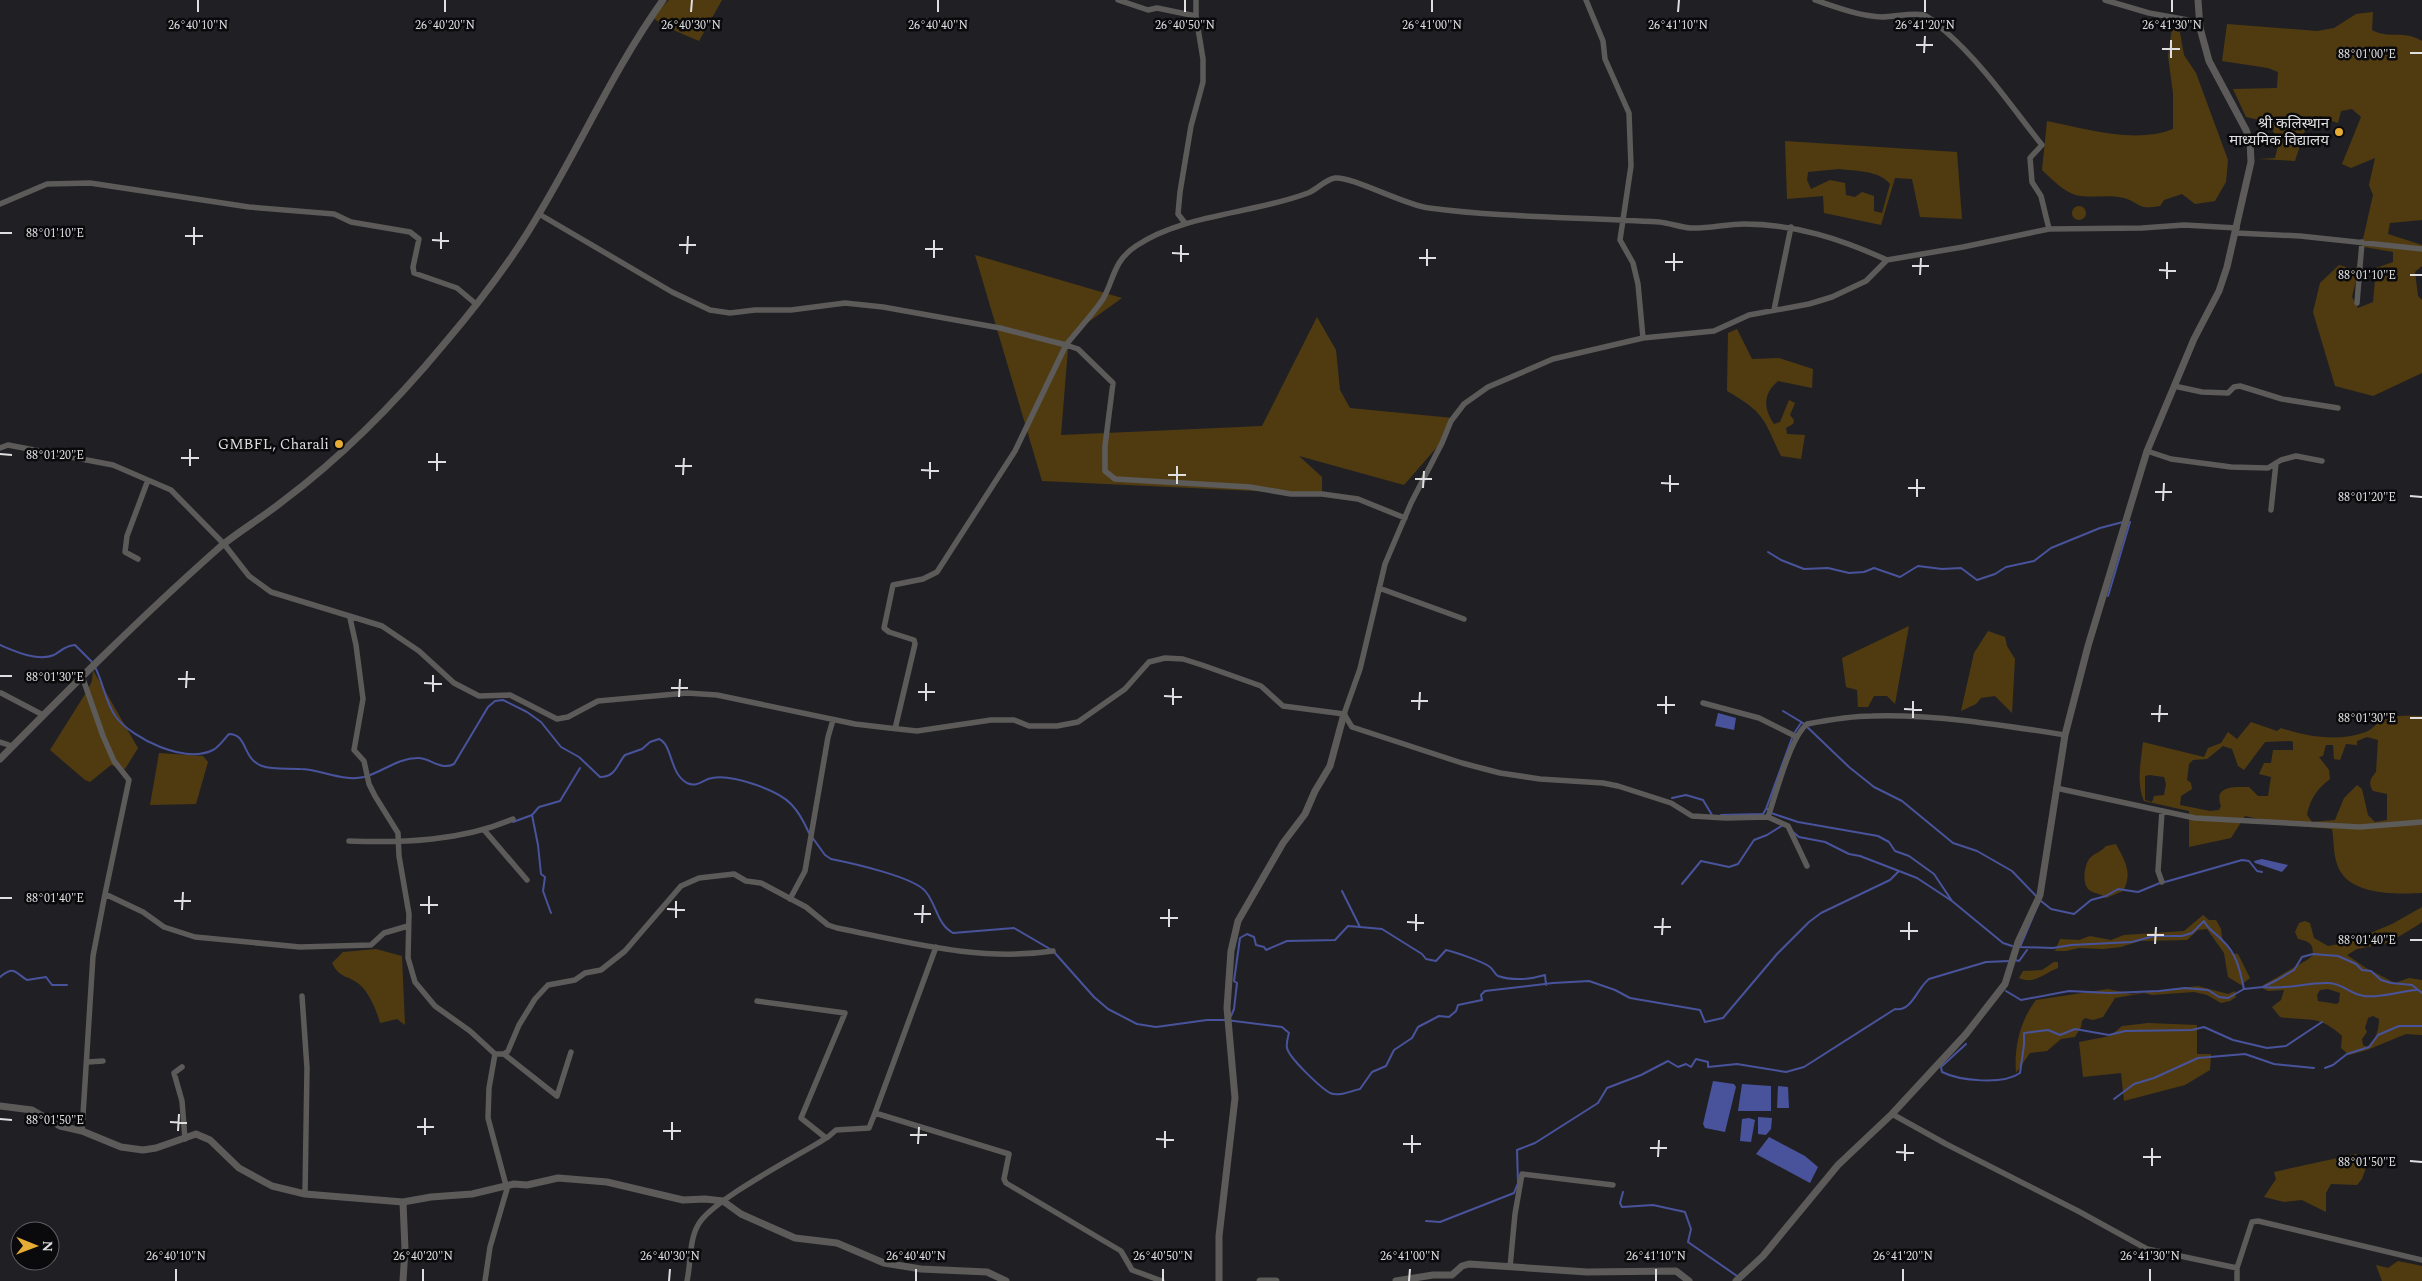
<svg xmlns="http://www.w3.org/2000/svg" width="2422" height="1281" font-family="Spectral,'Noto Sans Devanagari',serif">
  <style>
    .green { fill: #503b11; fill-rule: evenodd }
    .water { fill: #48539c }
    .lines { fill: none; stroke-linecap: round; stroke-linejoin: round }
    .stream { stroke: #48539c; stroke-width: 2 }
    .minor { stroke: #5c5b59; stroke-width: 5.5 }
    .tertiary { stroke: #5c5b59; stroke-width: 7 }
    .ticks { fill: none; stroke: #dfdfe1; stroke-width: 2 }
    .poi-dot { fill: #e7ac36; stroke: #0a0a0c; stroke-width: 2 }
    .labels { text-anchor: middle; stroke-width: 5; stroke-linejoin: round; paint-order: stroke }
    .poi-label { font-size: 15px; fill: #dfdfe1; stroke: #0a0a0c; text-anchor: end }
    .ticks-label { font-size: 12px; text-anchor: middle; fill: #dfdfe1; stroke: #0a0a0c; stroke-width: 5; stroke-linejoin: round; paint-order: stroke }
  </style>
  <rect width="100%" height="100%" fill="#202024"/>
  <path class="green" d="M669,0H722L699,41L664,26L652,17Z
    M2373,12L2372,30C2391,40 2402,29 2422,41V220L2390,223L2388,234L2422,245V266L2415,272L2418,296L2422,300V373L2373,396L2335,386L2313,312L2320,283L2339,265L2356,270L2373,195L2369,185L2375,158L2351,168L2342,164L2361,117L2352,109L2341,111L2338,123L2314,116L2307,124L2295,161L2258,159L2275,158L2279,142C2270,124 2266,121 2246,117L2233,89L2277,88L2278,72L2268,68L2222,61L2227,24L2317,31L2334,28L2356,14ZM2364,247L2393,252V262L2376,268L2373,302L2358,308L2352,297Z
    M2179,27L2184,55L2196,73L2228,160L2226,182L2215,201L2195,204L2182,194L2164,200L2160,206C2136,210 2143,204 2124,198C2110,194 2095,198 2081,196C2065,194 2053,180 2042,170L2047,121C2086,129 2136,144 2173,129V93L2168,56L2172,28Z
    M1785,141L1957,152L1962,219L1920,217L1912,179L1895,178L1881,225L1824,213L1823,196L1787,199ZM1839,169C1855,171 1879,170 1890,184L1882,213L1874,211V196L1862,192L1855,197L1846,195L1845,183L1830,180L1811,189L1807,180L1808,172Z
    M2072 213a7 7 0 1 1 14 0a7 7 0 1 1-14 0Z
    M975,255L1122,298L1069,336L1061,435L1262,426L1317,317L1336,350L1340,390L1350,408L1453,418L1444,439L1404,485L1299,456L1322,477V494L1042,481Z
    M1737,329L1752,359L1779,358L1813,369L1812,388L1778,381C1763,394 1763,408 1774,424L1780,422L1789,400L1795,403L1790,415L1794,420L1793,424L1786,428L1787,434L1805,435L1801,459L1781,456C1763,418 1765,413 1727,391L1728,333Z
    M1909,626L1895,704L1887,696H1874L1868,707H1858L1857,690L1846,687L1842,658Z
    M1988,631L2005,637L2007,646L2015,659L2012,713L1995,696L1981,698L1976,704L1961,711L1974,653Z
    M93,670L138,748L125,769L111,765L90,782L85,780L50,750L87,691L92,681Z
    M2422,716V893C2395,894 2347,896 2337,864C2333,853 2334,840 2332,829L2285,825L2245,816L2231,838L2189,847V811L2144,801C2136,783 2141,761 2143,742L2204,757L2208,748L2221,743L2228,732L2237,739L2251,722L2277,731L2281,728C2308,737 2338,742 2366,732C2373,729 2373,726 2380,722C2391,714 2409,716 2422,716ZM2367,737L2378,740L2376,772C2370,779 2368,783 2373,791L2387,794V820L2375,822L2368,815L2362,789L2357,785L2344,798L2335,820L2312,822L2307,815C2310,799 2317,789 2330,779L2329,770L2319,757L2323,756L2326,745H2333L2334,759L2340,760L2346,744L2357,745V741ZM2291,741L2293,742V750H2273L2271,763H2264L2259,774L2271,777L2268,796H2258L2249,787C2235,787 2213,785 2221,806L2219,810L2210,811L2180,805L2181,796L2192,789L2191,783L2187,780L2189,764L2193,760L2207,759L2223,746L2232,749L2238,766L2244,770L2265,742ZM2149,775L2164,777L2166,784L2164,795L2154,796L2152,802L2145,800V776Z
    M159,753L203,756L208,762L196,804L150,805Z
    M2116,844C2125,861 2133,873 2123,891L2106,898C2101,893 2093,894 2088,889C2082,882 2084,865 2090,858C2095,853 2101,852 2106,846Z
    M2422,907V922L2418,925L2388,943L2357,949L2347,955L2366,968L2395,983L2409,978L2422,980V1035L2406,1034L2367,1050L2349,1055L2341,1048L2342,1036C2318,1014 2310,1022 2280,1017L2272,1007L2281,1000L2284,990L2268,991L2260,987L2307,960L2313,955C2313,943 2310,942 2298,939L2295,932L2299,923L2305,921L2310,923L2314,938L2328,946L2349,942L2392,924ZM2328,989L2340,993L2339,1002L2337,1004L2318,1001L2317,995L2320,990ZM2373,1016L2379,1019C2379,1029 2376,1041 2367,1047L2363,1045L2362,1039L2367,1032L2365,1028L2368,1018Z
    M2203,915L2209,920H2216L2221,929L2222,938L2231,953L2238,954L2250,978L2241,985L2228,977L2224,953L2207,929L2198,930L2187,940L2140,941L2121,947L2103,949L2079,948L2066,951H2055L2060,939L2079,940L2090,936L2111,940L2124,935L2184,931Z
    M376,949L402,956L405,1025L397,1019L380,1023C377,1011 369,992 359,984C348,975 340,979 332,963L343,952Z
    M2054,962H2058V968C2044,973 2035,985 2019,978L2023,971L2042,970Z
    M2198,986L2228,994L2235,991L2236,997L2230,1001L2221,1003L2207,995L2194,992L2152,995L2144,993L2115,998L2103,1017L2093,1020L2085,1018L2082,1021L2081,1027L2075,1037L2061,1039L2047,1051L2030,1053L2016,1073C2014,1047 2020,1021 2036,1000L2108,989L2131,994Z
    M2148,1023L2197,1025V1054H2211L2210,1070L2185,1085L2124,1101L2121,1073L2083,1077L2079,1042L2110,1036L2122,1026Z
    M2356,1154L2368,1162L2362,1179L2357,1185L2331,1184L2326,1193V1212L2302,1200L2284,1202L2264,1197L2276,1179L2274,1172Z
    M2398,1261L2422,1266V1281H2382L2376,1265L2388,1268Z"/>
  <path class="water" d="M1718,713L1736,718L1734,730L1715,726Z
    M2262,859L2288,865L2282,872L2255,863L2254,861Z
    M1713,1081L1734,1084L1736,1087L1725,1132L1705,1128L1703,1124Z
    M1742,1084L1771,1086V1111H1738Z
    M1778,1086L1788,1087L1789,1108H1777Z
    M1758,1117L1772,1118L1771,1129L1766,1135L1758,1134Z
    M1749,1118L1755,1120L1751,1142L1740,1141L1742,1119Z
    M1769,1137L1805,1156L1818,1167L1810,1183L1756,1154Z"/>
  <g class="lines">
    <path class="stream" d="M1768,552L1781,560L1804,569L1828,568L1849,573L1864,572L1874,568L1900,577L1918,566L1942,569L1961,568L1977,580L1995,574L2006,567L2034,561L2051,548L2100,528L2123,522
      M2108,596L2130,522
      M0,645C14,651 38,662 54,655C61,651 66,645 75,645L93,663
      M95,667C103,682 106,704 116,717C133,739 185,764 213,750C219,747 224,739 229,734C248,734 242,759 262,766C274,770 287,768 300,769C320,769 343,782 364,777C383,772 397,758 418,758C431,758 440,771 454,764L488,707L495,701L503,700L527,712L541,722L561,747L579,757L600,777C616,777 617,764 625,755L642,749L650,742L659,739C673,745 669,773 687,783C698,788 703,779 712,778C732,774 778,790 791,804C799,812 805,824 809,833
      M1783,711L1803,723L1849,767L1874,787L1902,801L1953,843L1977,851L2012,871L2037,897
      M1795,732L1801,723
      M1672,798L1686,795L1703,800L1712,815
      M1766,809L1792,738
      M1771,813L1798,822L1878,836L1889,842L1895,851L1909,856L1934,874L1952,901
      M1721,815L1763,814L1766,809H1769
      M513,822L532,815
      M1793,832L1799,837L1825,842L1849,854L1860,856L1899,871
      M812,837L825,855L831,859C851,863 915,877 926,892C937,906 937,924 953,933L1014,928L1050,949
      M2165,882L2242,860L2249,861L2257,871L2262,872
      M1682,884L1701,861L1729,867L1738,864L1754,840L1767,835L1783,825
      M1342,891L1360,927L1382,929L1422,954L1426,959L1436,961L1446,950C1455,952 1484,962 1490,967C1494,970 1494,974 1498,976C1513,981 1531,979 1545,975L1546,985
      M2040,900L2020,947L2053,948L2071,945L2132,942L2154,936H2182L2192,933L2204,921C2209,931 2216,933 2223,941C2237,954 2240,971 2244,989L2263,987L2277,980L2294,970L2302,957L2313,954L2338,956L2356,964L2362,970L2371,971L2381,980L2391,983L2412,985L2422,993
      M2041,901L2051,909L2074,914L2091,900L2106,896L2118,889L2138,892L2160,883
      M551,913L543,891L545,877L541,874L538,845L532,815L539,807L560,801L580,768
      M1054,952L1094,997L1108,1009L1137,1024L1156,1027L1207,1020H1226L1282,1027L1289,1033C1288,1037 1286,1043 1287,1048C1289,1058 1321,1088 1330,1093C1340,1097 1350,1091 1360,1089L1372,1072L1386,1066L1394,1050L1412,1038L1418,1027L1439,1016L1449,1017L1456,1011L1458,1005L1482,1000L1481,995L1485,991L1553,983L1589,981L1615,990L1630,998L1700,1010L1705,1022L1723,1018L1777,954L1809,922L1821,913L1890,880L1899,871L1917,878L1952,901L2003,943L2012,946
      M2015,960L2019,961L2027,950
      M0,977C15,965 15,973 27,980L46,977L52,985H67
      M2264,987C2289,990 2307,982 2329,983C2342,983 2351,995 2364,996C2382,998 2399,991 2417,990
      M2006,991L2021,1000L2069,991L2110,993L2159,991L2185,988L2208,990L2219,997L2228,998L2244,989
      M1231,1016L1234,1009L1237,983L1234,981L1240,938L1247,934L1254,937L1256,945L1264,947L1266,950L1287,941L1335,940L1348,926L1360,927
      M1966,1044L1941,1067L1942,1072C1960,1081 2003,1085 2020,1073L2024,1045V1033L2048,1030L2060,1035L2075,1029L2109,1035L2125,1031L2192,1030L2204,1027L2233,1040L2267,1048L2286,1046L2322,1022
      M2325,1068L2333,1065L2347,1054L2369,1047L2378,1035L2399,1026H2422
      M2114,1099L2134,1084L2154,1078L2198,1058L2245,1054L2274,1064L2314,1068
      M1623,1192L1620,1203L1622,1207L1653,1205L1685,1212L1691,1229L1688,1242L1737,1276
      M1426,1221L1440,1222L1514,1193L1518,1183L1517,1150L1535,1143L1598,1103L1607,1088L1641,1075L1668,1061L1678,1067L1686,1064L1691,1067L1696,1059L1708,1062V1067L1737,1064L1786,1072L1804,1067L1895,1009C1912,1012 1917,988 1929,979L1986,962L2010,961"/>
    <path class="minor" d="M1118,0L1148,10L1157,8L1196,16
      M1586,0L1603,41L1605,59L1629,113L1631,166L1620,240L1633,263L1638,284L1643,338
      M1815,0C1836,7 1859,16 1882,17C1895,17 1912,12 1924,15C1932,18 1939,26 1945,31C1983,64 2011,106 2042,145L2030,158L2032,182L2041,196L2049,229
      M2105,0L2149,13L2199,22
      M0,204L47,184L90,183L249,207L334,214L351,222L410,232L419,239L413,267L414,273L457,288L476,304
      M539,214L672,292L710,310L730,313L755,310H791L845,303L883,307L1000,328L1066,345C1078,330 1092,315 1103,299C1114,280 1113,261 1136,246C1183,214 1253,214 1308,193C1317,190 1324,180 1335,178C1352,176 1404,205 1429,208C1505,218 1582,217 1659,222C1669,223 1680,227 1690,228C1708,229 1726,224 1744,224C1795,224 1841,239 1887,260
      M1185,223L1178,214L1180,192L1191,126L1203,82V59L1196,16V0
      M2236,233L2300,236L2422,249
      M2357,303L2362,242
      M1774,310L1791,227
      M2174,386L2202,392L2228,393L2234,387L2240,386L2282,399L2338,408
      M0,448L8,445L113,465L171,490L224,544L249,576L271,592L382,626L419,651L454,683L479,696L510,695L557,719L568,717L598,701L687,693L717,695L855,724L889,728L917,731L991,720H1014L1029,726H1057L1078,722L1125,689L1149,662L1165,658L1183,659L1202,665L1261,686L1283,706L1344,714L1352,727L1462,763L1500,773L1540,779L1603,783L1618,786L1671,803L1692,816L1726,818L1768,817C1776,794 1790,738 1807,724C1828,720 1850,716 1872,716C1935,714 2002,725 2065,735
      M2147,451L2171,459L2231,467L2268,468L2281,460L2296,456L2322,461
      M2271,510L2276,463
      M138,559L125,552L127,536L148,480
      M1379,588L1464,619
      M350,618L356,645L363,699L354,750L364,761L369,784L375,796L398,833L399,856L409,914L408,958L415,982L435,1006L470,1031L495,1054L489,1088L488,1118L507,1189L490,1247L485,1281
      M82,676L103,736L114,761L129,780L105,894
      M1,693L43,715
      M1703,703L1759,718L1797,737
      M1344,714L1360,669L1385,564L1411,503L1442,443L1451,421L1464,404L1488,387L1553,359L1643,338L1714,331L1749,315L1809,304L1832,297L1866,281L1887,260L1963,247L2049,229L2142,228L2184,225L2237,228
      M895,729L915,644L914,640L889,632L884,628L893,585L923,579L937,572L1015,451L1066,345L1078,349L1113,383L1105,446V471L1115,479L1250,487L1291,494H1322L1358,499L1405,518
      M0,742L12,746
      M2056,788L2195,818L2360,827L2422,822
      M1768,817L1788,826L1807,866
      M485,831L527,880
      M349,841C403,843 462,841 513,819
      M2162,882L2158,871L2162,811
      M790,899L805,871L828,737L833,720
      M936,947L875,1113L1009,1154L1004,1179L1006,1183L1121,1251L1132,1270L1162,1281
      M302,996L307,1068L305,1194
      M757,1001L845,1013L801,1118L826,1138
      M495,1054H504L508,1051L519,1025L535,999L548,985L575,980L585,973L601,970L625,951L681,886L699,878L734,874L746,881L761,883L806,907L828,925L837,928C908,942 980,962 1053,951
      M504,1054L557,1096L571,1052
      M88,1062L103,1061
      M182,1067L174,1073L182,1101L185,1139
      M1892,1114L1946,1144L2078,1211L2147,1249L2237,1268L2252,1222L2258,1221L2422,1260
      M82,1131L93,956L105,894L143,912L164,927L195,937L300,947L371,945L384,933L408,926
      M1510,1267L1515,1214L1522,1174L1613,1185
      M2237,1268V1281
      M687,1281C691,1263 689,1241 698,1225C711,1200 800,1155 828,1137L836,1130L869,1128L875,1113"/>
    <path class="tertiary" d="M0,759C72,686 144,614 221,546C241,530 263,517 283,501C343,456 396,402 444,344C479,303 513,259 540,212C582,142 615,67 663,0
      M0,1106L32,1110L60,1126L82,1131L121,1147L143,1150L156,1148L196,1134L210,1140L239,1168L272,1186L305,1194L403,1202L431,1197L472,1194L514,1184L527,1185L558,1178L607,1182L683,1200L705,1199L723,1201L741,1214L795,1238L837,1243L884,1263L921,1269L987,1272L1006,1281
      M403,1281L405,1249L403,1202
      M1219,1281V1236L1235,1098L1227,1008L1231,951L1238,921L1283,843L1305,814L1315,791L1330,766L1344,714
      M1260,1281H1276
      M1396,1281L1433,1275H1452L1462,1266L1469,1264L1587,1272L1676,1271L1689,1281
      M1736,1281L1763,1256L1838,1165L1892,1114L1966,1034L2005,984L2018,942L2040,895L2065,735L2088,646L2147,451L2194,339L2219,291L2227,267L2251,162L2250,141L2246,130L2209,61L2200,28L2198,0"/>
  </g>
  <path class="ticks" d="M198,12V0M445,12V0M691,12L692,0M938,12V0M1185,12V0M1432,12V0M1678,12L1679,0M1925,12V0M2172,12V0M1916,45H1933M2162,49H2180M1924,53L1925,36M2410,53H2422M2171,58V40M0,233H12M185,236H203M432,240L449,241M194,245V227M679,245H696M441,249V232M925,249H943M1172,253L1189,254M687,254L688,236M934,258V240M1419,258H1436M1181,262V245M1665,262H1683M1427,266V249M1912,266H1929M2159,270L2176,271M1674,271V253M1920,275L1921,258M2410,275H2422M2167,279V262M0,454L12,455M181,458H199M428,462H446M190,466V449M675,466H692M921,470L939,471M437,471V453M683,475L684,458M1168,475H1186M930,479V462M1415,479H1432M1661,483L1679,484M1177,484V466M1423,488L1424,471M1908,488H1925M1670,492V475M2155,492H2172M2410,496L2422,497M1917,497V479M2163,501L2164,483M0,676H12M178,679H195M424,683L442,684M186,688L187,671M671,688H688M433,692V675M918,692H935M1164,696L1182,697M679,697L680,679M926,701V683M1411,701H1428M1173,705V688M1657,705H1675M1904,709L1922,710M1419,710L1420,692M1666,714V696M2151,714H2168M1913,718V701M2410,718H2422M2159,722L2160,705M0,898H12M174,901H191M420,905H438M667,909L685,910M182,910L183,892M429,914V896M914,914H931M676,918V901M1160,918H1178M1407,922L1424,923M922,923L923,905M1169,927V909M1654,927H1671M1416,931V914M1900,931H1918M1662,935L1663,918M2147,935H2164M1909,940V922M2410,940H2422M2155,944L2156,927M0,1119L12,1120M170,1122L187,1123M417,1127H434M178,1131L179,1114M663,1131H681M425,1135V1118M910,1135H927M1156,1139L1174,1140M672,1140V1122M918,1144L919,1127M1403,1144H1421M1165,1148V1131M1650,1148H1667M1896,1152L1914,1153M1412,1153V1135M1658,1157L1659,1140M2143,1157H2161M1905,1161V1144M2410,1161L2422,1162M2152,1166V1148M176,1281V1269M423,1281V1269M669,1281L670,1269M916,1281V1269M1163,1281V1269M1409,1281L1410,1269M1656,1281V1269M1903,1281V1269M2150,1281V1269"/>
  <g class="poi-dot">
    <circle cx="2339" cy="132" r="5"/>
    <circle cx="339" cy="444" r="5"/>
  </g>
  <g class="labels">
    <g class="poi-label">
      <text x="2329" y="128">श्री कलिस्थान<tspan x="2329" dy="17">माध्यमिक विद्यालय</tspan></text>
      <text x="329" y="449">GMBFL, Charali</text>
    </g>
  </g>
  <g class="ticks-label">
    <text x="198" y="29">26°40'10"N</text>
    <text x="445" y="29">26°40'20"N</text>
    <text x="691" y="29">26°40'30"N</text>
    <text x="938" y="29">26°40'40"N</text>
    <text x="1185" y="29">26°40'50"N</text>
    <text x="1432" y="29">26°41'00"N</text>
    <text x="1678" y="29">26°41'10"N</text>
    <text x="1925" y="29">26°41'20"N</text>
    <text x="2172" y="29">26°41'30"N</text>
    <text x="2367" y="58">88°01'00"E</text>
    <text x="55" y="237">88°01'10"E</text>
    <text x="2367" y="279">88°01'10"E</text>
    <text x="55" y="459">88°01'20"E</text>
    <text x="2367" y="501">88°01'20"E</text>
    <text x="55" y="681">88°01'30"E</text>
    <text x="2367" y="722">88°01'30"E</text>
    <text x="55" y="902">88°01'40"E</text>
    <text x="2367" y="944">88°01'40"E</text>
    <text x="55" y="1124">88°01'50"E</text>
    <text x="2367" y="1166">88°01'50"E</text>
    <text x="176" y="1260">26°40'10"N</text>
    <text x="423" y="1260">26°40'20"N</text>
    <text x="670" y="1260">26°40'30"N</text>
    <text x="916" y="1260">26°40'40"N</text>
    <text x="1163" y="1260">26°40'50"N</text>
    <text x="1410" y="1260">26°41'00"N</text>
    <text x="1656" y="1260">26°41'10"N</text>
    <text x="1903" y="1260">26°41'20"N</text>
    <text x="2150" y="1260">26°41'30"N</text>
  </g>
  <g transform="translate(35 1246) rotate(91)"><circle r="24" fill="#0a0a0c" stroke="#5f5f61"/>
  <path d="M0-4L9 19L0 12L-9 19Z" fill="#e7ac36"/>
  <text y="-8" font-size="14" font-weight="bold" text-anchor="middle" fill="#dfdfe1">N</text>
  </g>
</svg>
